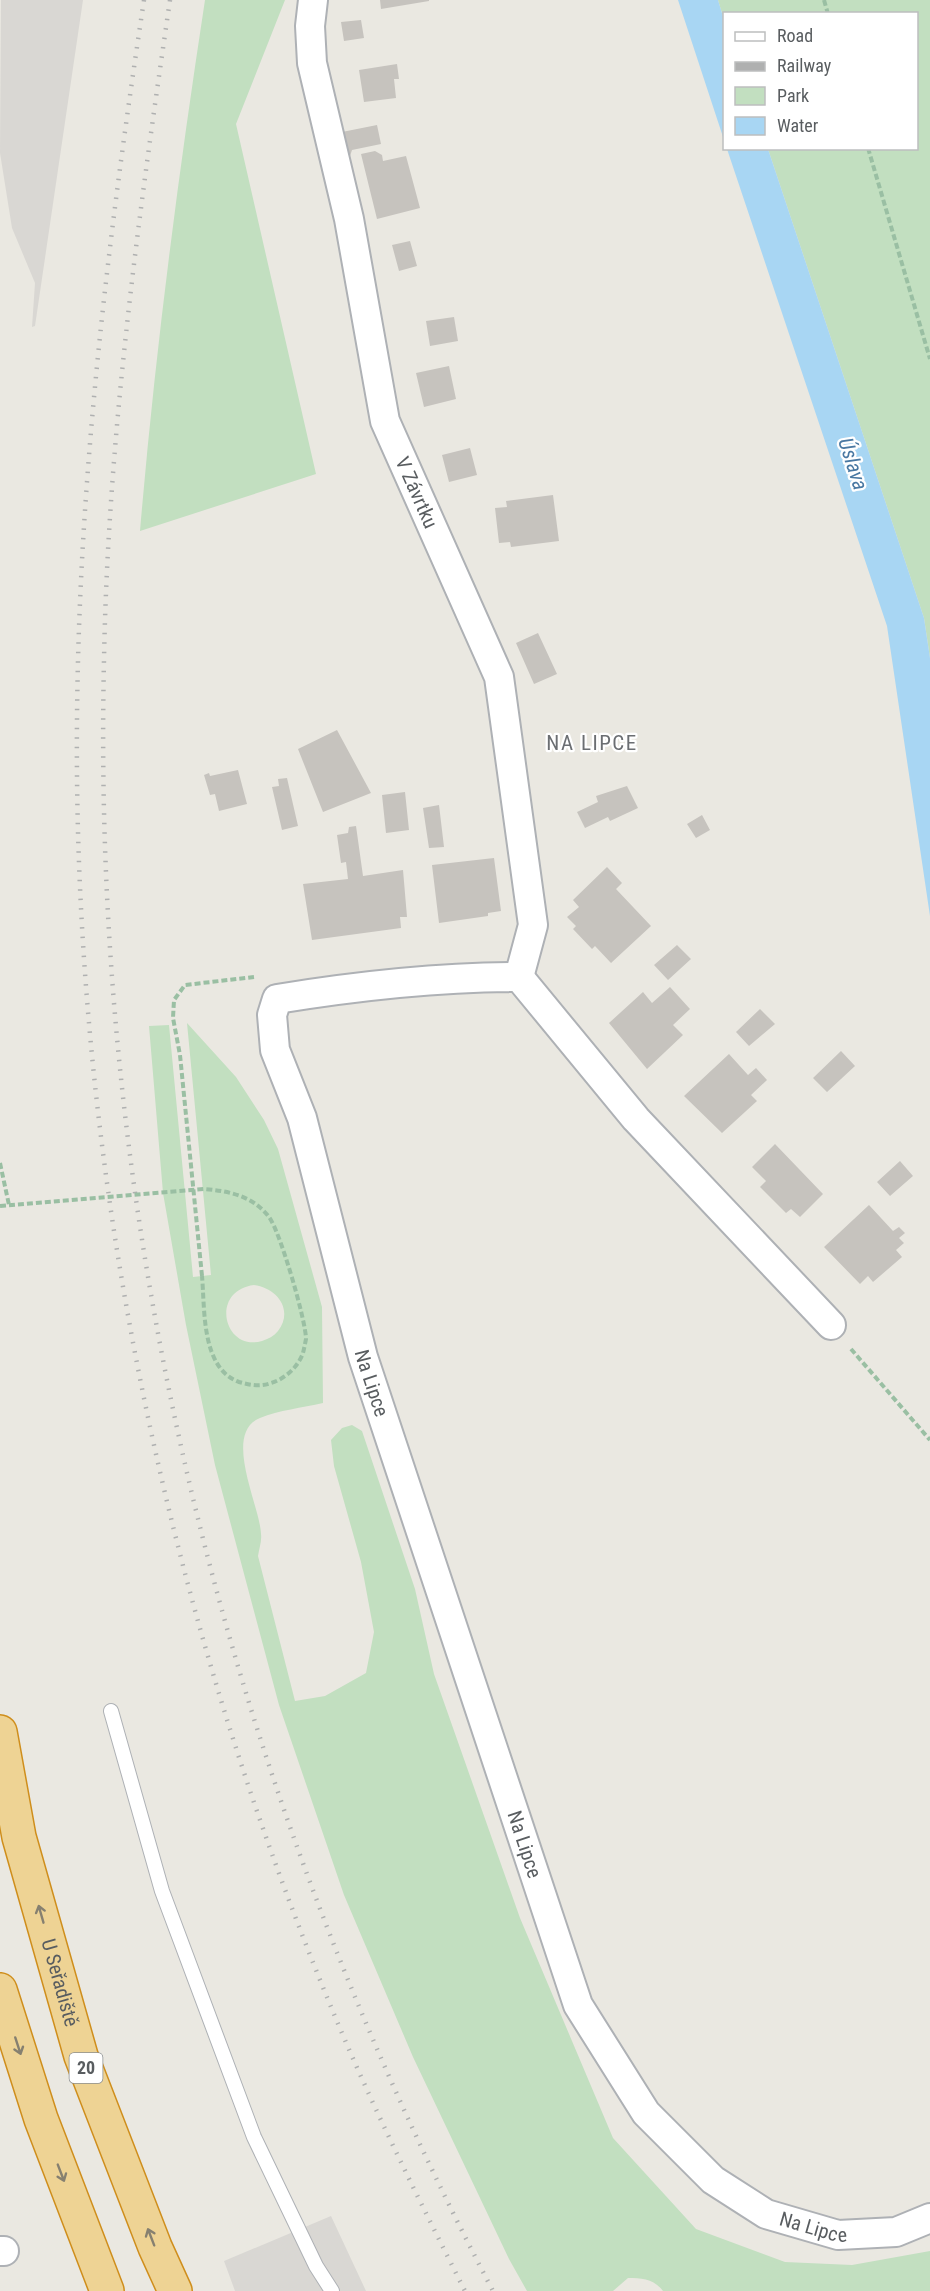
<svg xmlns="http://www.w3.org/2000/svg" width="930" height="2291" font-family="'Roboto Condensed',sans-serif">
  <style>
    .industrial { fill: #d9d7d3 }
    .green { fill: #c2dfc0; fill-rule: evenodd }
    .water { fill: #a8d6f3 }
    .building { fill: #c6c3be }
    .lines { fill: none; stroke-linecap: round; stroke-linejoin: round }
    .lane-casing { stroke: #aeb1b5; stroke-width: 16 }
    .street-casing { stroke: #aeb1b5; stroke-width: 32 }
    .highway-casing { stroke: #cf8e1c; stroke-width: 36 }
    .path { stroke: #9abfa3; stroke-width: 4; stroke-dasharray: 6 3; stroke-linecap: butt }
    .lane { stroke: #fff; stroke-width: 14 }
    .street { stroke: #fff; stroke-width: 28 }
    .highway { stroke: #eed394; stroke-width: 33 }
    .rail { stroke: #afb0b0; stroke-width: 4.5; stroke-dasharray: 1.5 8; stroke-linecap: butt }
    .path-bridge { stroke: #9abfa3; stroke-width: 4; stroke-dasharray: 6 3; stroke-linecap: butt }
    .oneway { stroke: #868070 }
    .labels { text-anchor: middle; stroke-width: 4.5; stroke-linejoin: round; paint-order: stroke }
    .shield { fill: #fff; stroke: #8b8e90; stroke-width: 1.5 }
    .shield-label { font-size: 18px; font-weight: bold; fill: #595d60 }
    .street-label { font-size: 20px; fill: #595d60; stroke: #fff }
    .water-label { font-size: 21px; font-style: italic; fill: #4978a2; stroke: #fff }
    .neighbourhood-label { font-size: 21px; letter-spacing: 1.5px; fill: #6b6e72; stroke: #fff }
  </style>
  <rect width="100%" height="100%" fill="#eae8e1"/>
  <path class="industrial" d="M1,0H83L35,326L32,327L35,283L12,228L0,153Z
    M331,2216L366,2291H235L224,2261Z"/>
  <path class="green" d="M205,0H285L236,124L316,474L140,531C155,353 178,177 205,0Z
    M718,0H930V658L924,618L768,149L916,148V14H724V20Z
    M187,1023L236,1077L264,1120L278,1149L322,1307L323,1403C302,1408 279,1410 260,1418C222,1433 260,1506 261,1534C262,1541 259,1549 258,1556L295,1701L325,1696L366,1673L374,1632L361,1562L334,1466L331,1440L342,1428L352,1425L362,1431L415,1589L434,1674L520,1918L613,2138L696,2229L785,2262L852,2265L930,2251V2291H663C654,2279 642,2278 628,2278L613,2291H527L509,2259L413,2057L344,1895L279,1705L215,1465L186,1325L163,1193L149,1026L169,1025L193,1277L211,1275ZM254,1285C277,1288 294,1310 278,1331C274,1336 268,1339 262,1341C224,1352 209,1291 254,1285Z"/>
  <path class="water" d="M678,0H718L724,20V140Z
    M727,149H768L924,618L930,658V916L887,626Z"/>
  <path class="building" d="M380,0H429V1L381,9Z
    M361,20L364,38L344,41L341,22Z
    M397,64L399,79H394L396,98L364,102L359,70Z
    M377,125L381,144L352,150L350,156L344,157L337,133Z
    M375,151L382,155L383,161L406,156L420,208L377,219L361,154Z
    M410,241L417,266L399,271L392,245Z
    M454,317L458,341L430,346L426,321Z
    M449,366L456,399L424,407L416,373Z
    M470,448L477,475L449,482L442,455Z
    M553,495L559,541L511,547L510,542L499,543L495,508L507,507L506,501Z
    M538,633L557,674L534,684L516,643Z
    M337,730L371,793L323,812L298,749Z
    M238,770L247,804L219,811L215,794L210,795L204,775L209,773L210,776Z
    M287,778L298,826L282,830L272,787L279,786L278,779Z
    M627,786L638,808L610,821L608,817L585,828L577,812L598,802L596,796Z
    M405,792L409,830L386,833L382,795Z
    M439,805L444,847L429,848L423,808Z
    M702,815L710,830L696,838L687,824Z
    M356,826L363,876L403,870L407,917H400L401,928L312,940L303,884L348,879L346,862L341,863L337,835L348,833L349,827Z
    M494,858L501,911L488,913V916L439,923L432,865Z
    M607,867L622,883L616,889L651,926L611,963L595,946L592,949L573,929L576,926L567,917L579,907L573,900Z
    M677,945L691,959L668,980L654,965Z
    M670,987L690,1009L673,1025L683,1035L647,1069L609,1023L643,992L652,1003Z
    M760,1009L775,1024L749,1046L736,1032Z
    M841,1051L855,1066L827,1092L813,1078Z
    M729,1054L748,1075L756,1068L767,1080L751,1095L757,1101L722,1133L684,1096Z
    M775,1144L823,1194L800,1217L791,1209L786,1213L760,1187L766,1181L752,1167Z
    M900,1161L913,1176L890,1196L877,1182Z
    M869,1205L893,1231L899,1227L905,1233L899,1238L904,1243L896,1250L902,1257L873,1282L868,1276L860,1284L824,1247Z"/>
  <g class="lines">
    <g class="lane-casing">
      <path id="lane" d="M111,1711L162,1891L254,2137L316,2266L332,2291"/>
    </g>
    <g class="street-casing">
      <g id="street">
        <path id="s1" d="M313,0L310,26L312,63L349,219L385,421L499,677L533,925L519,977"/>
        <path id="s2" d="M831,1325L636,1119L519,977C438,977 357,986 277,999L272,1015L275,1050L302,1118L363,1357L578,2005L646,2113L713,2180L766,2214L838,2235L896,2232L930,2218"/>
        <path d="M0,2251H4"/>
      </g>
    </g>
    <g class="highway-casing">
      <g id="highway">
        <path id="s3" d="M0,1732L19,1837L81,2056L155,2247L175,2291"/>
        <path d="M0,1990L41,2119L107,2291"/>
      </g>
    </g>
    <path class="path" d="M824,0L828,14
      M868,148L930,359
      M0,1163L9,1205
      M202,1276L180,1055L173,1018L174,1000L185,985L254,977
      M851,1349L930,1440"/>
    <use href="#lane" class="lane"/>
    <use href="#street" class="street"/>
    <use href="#highway" class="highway"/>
    <path class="rail" d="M144,0C108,238 79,478 77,719C73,1157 162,1597 329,2002C369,2100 417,2196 465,2291
      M170,0C138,219 108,439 104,660C91,1233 226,1784 493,2291"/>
    <path class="path-bridge" d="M0,1206L204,1189C229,1191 253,1196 269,1217C280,1231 306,1321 306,1339C305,1344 304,1349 303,1353C298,1367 285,1379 271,1383C260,1387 250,1385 239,1382C201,1368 205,1310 202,1276"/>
  </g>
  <defs><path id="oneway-shaft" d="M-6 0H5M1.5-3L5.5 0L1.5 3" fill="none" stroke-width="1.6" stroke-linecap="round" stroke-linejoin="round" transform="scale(1.5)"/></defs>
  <g class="oneway">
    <use href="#oneway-shaft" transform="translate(41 1914) rotate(-106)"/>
    <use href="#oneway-shaft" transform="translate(18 2046) rotate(72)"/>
    <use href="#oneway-shaft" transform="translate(61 2173) rotate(69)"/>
    <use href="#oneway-shaft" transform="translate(151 2237) rotate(-111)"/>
  </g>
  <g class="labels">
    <rect class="shield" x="69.5" y="2053" width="33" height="30" rx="4.5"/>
    <g class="shield-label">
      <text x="86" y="2074">20</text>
    </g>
    <g class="street-label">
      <text dy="7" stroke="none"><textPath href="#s1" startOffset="507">V Závrtku</textPath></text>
      <text dy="7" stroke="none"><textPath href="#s2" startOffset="1110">Na Lipce</textPath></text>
      <text dy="7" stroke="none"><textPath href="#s2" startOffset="1596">Na Lipce</textPath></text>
      <text dy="7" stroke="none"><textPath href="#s3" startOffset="258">U Seřadiště</textPath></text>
      <text dy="7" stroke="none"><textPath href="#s2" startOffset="2100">Na Lipce</textPath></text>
    </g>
    <g class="water-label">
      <text transform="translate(853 464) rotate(72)" y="7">Úslava</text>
    </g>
    <g class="neighbourhood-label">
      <text x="592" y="750">NA LIPCE</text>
    </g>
  </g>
  <rect x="723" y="12" width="195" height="138" fill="#ffffff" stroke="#bdbebf" stroke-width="1.5"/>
  <rect x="735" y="32" width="30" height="9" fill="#ffffff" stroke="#bdbebf" stroke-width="1.5"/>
  <text x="777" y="42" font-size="18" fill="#595d60">Road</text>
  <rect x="735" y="62" width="30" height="9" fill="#afb0b0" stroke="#bdbebf" stroke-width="1.5"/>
  <text x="777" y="72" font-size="18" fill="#595d60">Railway</text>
  <rect x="735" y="87" width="30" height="18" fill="#c2dfc0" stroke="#bdbebf" stroke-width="1.5"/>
  <text x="777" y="102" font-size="18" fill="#595d60">Park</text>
  <rect x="735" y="117" width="30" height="18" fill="#a8d6f3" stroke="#bdbebf" stroke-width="1.5"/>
  <text x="777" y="132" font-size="18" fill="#595d60">Water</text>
</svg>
